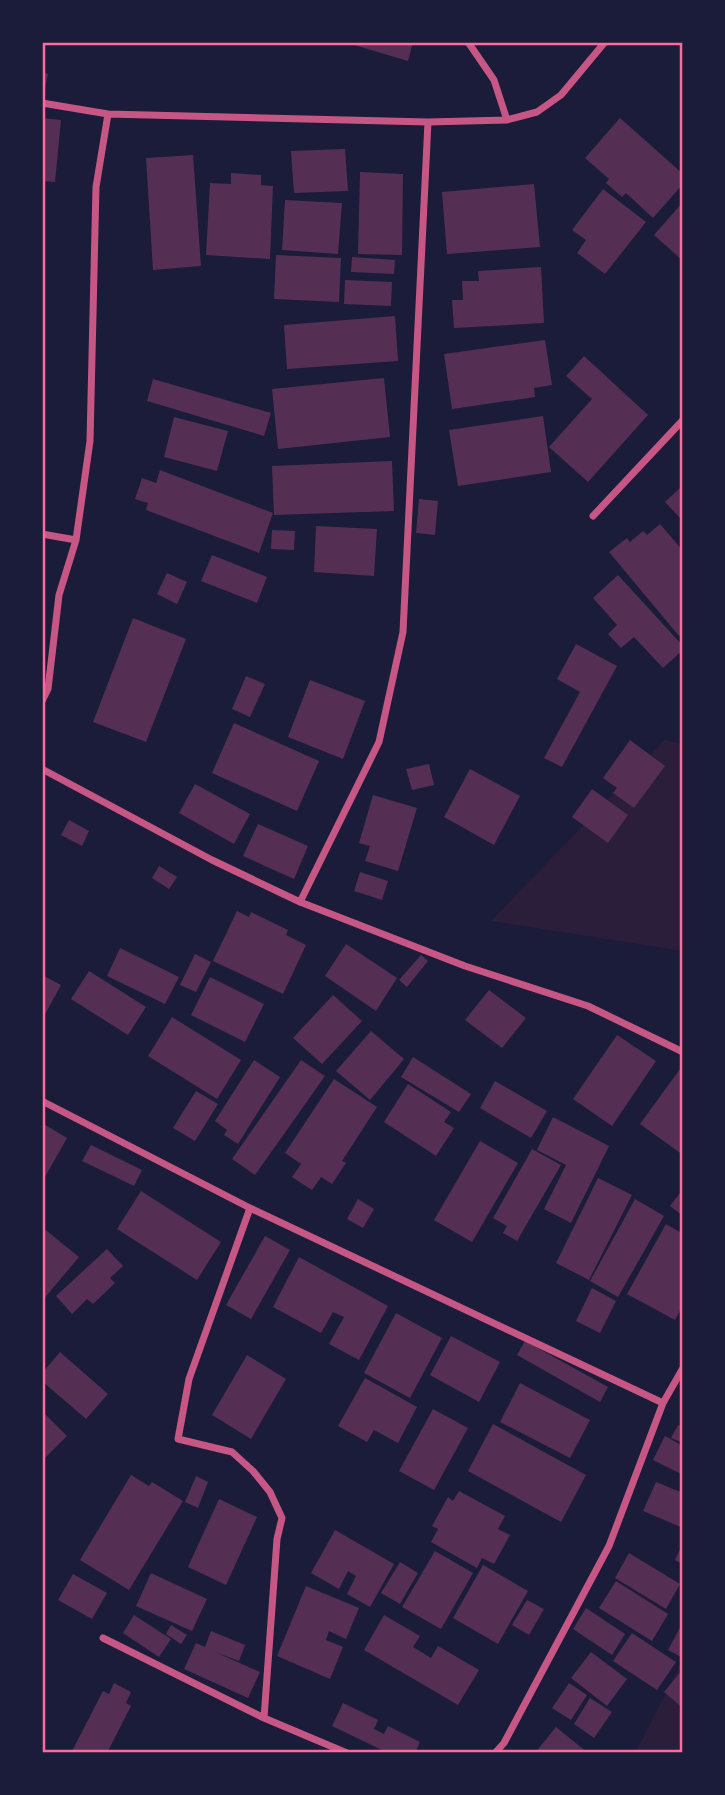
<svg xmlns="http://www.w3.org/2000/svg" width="725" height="1795" font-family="Jost,sans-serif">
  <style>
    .green { fill: #2a1e3b }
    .building { fill: #542f53 }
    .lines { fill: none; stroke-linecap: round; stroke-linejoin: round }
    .minor { stroke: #c65784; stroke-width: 7 }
    .neatline { fill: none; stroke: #ff6b9d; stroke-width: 2.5 }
  </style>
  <rect width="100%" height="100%" fill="#1b1b3a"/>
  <path class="green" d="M665,740L683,744V951L491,921Z
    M683,1659V1753H635Z"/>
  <path class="building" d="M344,42H413L408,61Z
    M42,72L48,74L45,88H42Z
    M42,118L61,120L55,182L42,181Z
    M620,118L683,174V184L653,218L626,193L622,197L606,183L609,179L585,158Z
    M345,149L348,191L294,193L291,151Z
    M193,155L201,266L153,270L146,158Z
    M360,172L403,174L402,255L358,254Z
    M231,173L261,175V185L273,186L270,259L206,255L210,183L231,184Z
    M534,184L540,247L447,254L442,192Z
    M603,189L646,222L605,274L577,253L586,240L572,230Z
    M285,200L342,203L338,254L282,250Z
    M683,202V261L654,235Z
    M276,255L341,258L339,302L274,299Z
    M352,257L395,260L394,274L351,272Z
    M541,267L544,323L454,328L452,300H463L462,281H479L478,271Z
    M345,280L392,282L391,306L344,304Z
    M395,316L398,361L287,369L284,325Z
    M545,340L552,385L534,388L535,397L452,409L444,354Z
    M584,356L648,415L588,482L549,447L592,399L566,376Z
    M384,378L390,437L278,449L272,389Z
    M153,379L271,413L264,436L147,401Z
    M543,416L551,472L458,486L449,430Z
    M174,417L228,431L217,471L164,457Z
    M392,461L394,511L274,515L272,466Z
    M160,470L273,513L259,553L146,510L148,503L135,499L142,478L156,483Z
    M683,485V521L665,502Z
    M419,499L438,501L435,535L416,533Z
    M660,524L683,551V633L679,636L609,552L627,538L630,542L643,531L647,535Z
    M316,526L377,529L374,576L314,572Z
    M272,530L295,531L294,550L271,549Z
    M212,555L267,577L257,603L201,581Z
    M167,573L187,582L177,604L157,594Z
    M618,575L683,646V650L663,668L634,637L621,648L608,634L617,625L593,598Z
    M133,618L186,639L146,742L93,722Z
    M576,644L617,666L562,767L544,758L580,692L557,679Z
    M246,676L265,684L250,717L232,709Z
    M310,680L365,701L343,759L288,737Z
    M234,723L319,761L297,811L212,773Z
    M630,740L665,766L634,808L613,793L617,788L603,778Z
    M429,764L434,785L412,790L406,769Z
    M470,769L520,796L494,845L444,817Z
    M195,784L250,814L234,844L179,813Z
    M592,789L628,815L608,843L572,817Z
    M373,795L417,808L398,871L365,861L370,846L359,843Z
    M69,820L89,831L82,846L61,835Z
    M258,824L308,846L294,879L243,856Z
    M159,866L177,877L169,889L152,878Z
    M360,872L388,881L382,900L354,891Z
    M237,911L249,917L251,912L288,930L286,935L306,945L283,994L213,961Z
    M346,944L397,978L376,1011L325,976Z
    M120,948L179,977L165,1004L107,976Z
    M195,954L211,962L196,992L180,985Z
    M421,955L428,961L407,987L399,980Z
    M89,971L146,1007L128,1035L71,999Z
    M42,975L61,985L42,1020Z
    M210,977L264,1004L245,1042L191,1015Z
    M489,990L526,1018L502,1048L465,1020Z
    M333,995L362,1021L322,1064L293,1038Z
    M172,1017L241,1060L217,1099L148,1056Z
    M371,1031L404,1059L370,1100L336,1071Z
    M617,1035L656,1061L612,1126L573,1099Z
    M413,1057L471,1094L459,1112L401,1077Z
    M254,1060L280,1077L238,1144L224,1135L227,1130L215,1121Z
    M301,1060L325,1076L255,1175L232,1159Z
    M680,1069L683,1071V1155L640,1124Z
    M334,1079L377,1107L342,1161L346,1163L332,1184L321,1177L312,1190L292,1177L301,1164L285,1153Z
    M495,1081L547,1111L531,1138L480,1108Z
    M408,1084L451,1112L444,1122L454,1128L436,1156L384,1122Z
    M196,1091L218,1104L195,1141L173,1128Z
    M553,1117L609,1146L571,1223L544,1209L566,1165L537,1150Z
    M42,1123L67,1138L42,1182Z
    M480,1141L518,1163L472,1242L434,1220Z
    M91,1145L142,1170L134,1186L82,1161Z
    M532,1149L561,1165L517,1241L503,1233L507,1226L493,1218Z
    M598,1178L632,1195L589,1280L556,1263Z
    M683,1189V1216L670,1206Z
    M141,1191L221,1242L197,1280L117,1229Z
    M358,1199L374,1209L363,1228L347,1219Z
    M635,1199L664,1216L618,1297L590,1281Z
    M666,1224L683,1234V1305L675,1320L627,1294Z
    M42,1227L79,1257L42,1301Z
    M265,1236L290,1250L251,1319L226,1305Z
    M107,1249L123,1266L110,1278L115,1283L93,1304L87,1299L72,1314L56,1296Z
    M299,1257L388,1306L359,1360L329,1344L344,1317L333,1312L321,1333L273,1307Z
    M592,1288L616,1301L600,1333L576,1321Z
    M396,1313L442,1338L410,1398L364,1373Z
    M451,1336L500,1362L479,1402L430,1375Z
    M525,1341L608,1387L600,1402L517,1355Z
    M60,1352L108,1394L86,1419L42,1381V1373Z
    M247,1355L286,1379L251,1439L212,1415Z
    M365,1378L417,1407L398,1443L374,1430L367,1442L338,1426Z
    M520,1383L590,1420L570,1458L500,1422Z
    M433,1409L468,1428L434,1490L399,1471Z
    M42,1411L67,1436L42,1461Z
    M493,1424L586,1475L561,1522L468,1471Z
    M678,1425L683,1427V1443L671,1438Z
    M665,1436L683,1446V1475L653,1460Z
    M131,1475L149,1486L152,1482L183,1501L129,1590L80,1560Z
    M196,1476L208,1482L198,1508L185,1502Z
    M656,1482L683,1493V1528L643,1511Z
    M459,1491L505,1516L498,1529L510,1535L494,1564L482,1558L477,1568L431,1542L438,1529L432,1526L448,1497L453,1501Z
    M219,1499L257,1517L226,1585L188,1567Z
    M335,1530L394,1564L370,1607L347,1594L356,1576L348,1571L339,1589L311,1573Z
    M683,1543V1564L675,1560Z
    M435,1551L473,1573L441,1629L402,1607Z
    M629,1553L680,1584L666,1609L615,1578Z
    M400,1562L418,1573L400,1604L381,1593Z
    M483,1565L528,1591L498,1644L453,1618Z
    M151,1573L207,1599L192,1631L136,1606Z
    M73,1574L107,1593L92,1619L58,1600Z
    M616,1581L668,1614L652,1641L599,1608Z
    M306,1586L359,1608L346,1639L329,1631L326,1640L343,1647L330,1679L277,1656Z
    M527,1600L544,1609L529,1635L512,1625Z
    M586,1608L625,1634L612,1655L573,1629Z
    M134,1615L171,1639L159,1657L123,1633Z
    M384,1615L420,1636L413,1647L431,1658L438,1646L479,1670L458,1705L364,1650Z
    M683,1622V1658L668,1650Z
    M171,1625L187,1635L181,1644L166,1634Z
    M211,1631L245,1645L239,1661L215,1652L260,1672L248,1698L184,1669L196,1643L205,1647Z
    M632,1633L676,1662L657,1690L613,1661Z
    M591,1652L627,1679L607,1706L571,1678Z
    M683,1669V1708L664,1692Z
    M114,1683L131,1692L126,1703L131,1706L107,1753H71L103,1691L109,1694Z
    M569,1683L587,1695L571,1720L552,1708Z
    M590,1698L612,1712L594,1738L574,1724Z
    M343,1703L378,1720L374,1729L384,1734L388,1726L420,1742L415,1753H388L332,1726Z
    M556,1727L588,1753H535Z"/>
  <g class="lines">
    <path class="minor" d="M468,42L494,80L507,120
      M42,103L108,114
      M593,516L683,420
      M42,534L76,540
      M42,701L48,689L59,595L76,540L90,441L96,187L108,114L428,122L507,120L537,112L561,95L605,42
      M42,769L212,860L300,902L465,966L588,1006L683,1052
      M300,902L379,742L403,632L428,122
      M42,1101L250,1208L663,1403
      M250,1208L189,1379L178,1439L232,1452L253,1471L270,1492L282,1518L277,1539L264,1718
      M103,1638L264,1718L347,1753
      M495,1753L504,1743L609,1546L663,1403L683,1368"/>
  </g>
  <rect width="725" height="1795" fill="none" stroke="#1b1b3a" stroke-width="88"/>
  <rect x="44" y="44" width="637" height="1707" class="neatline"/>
</svg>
